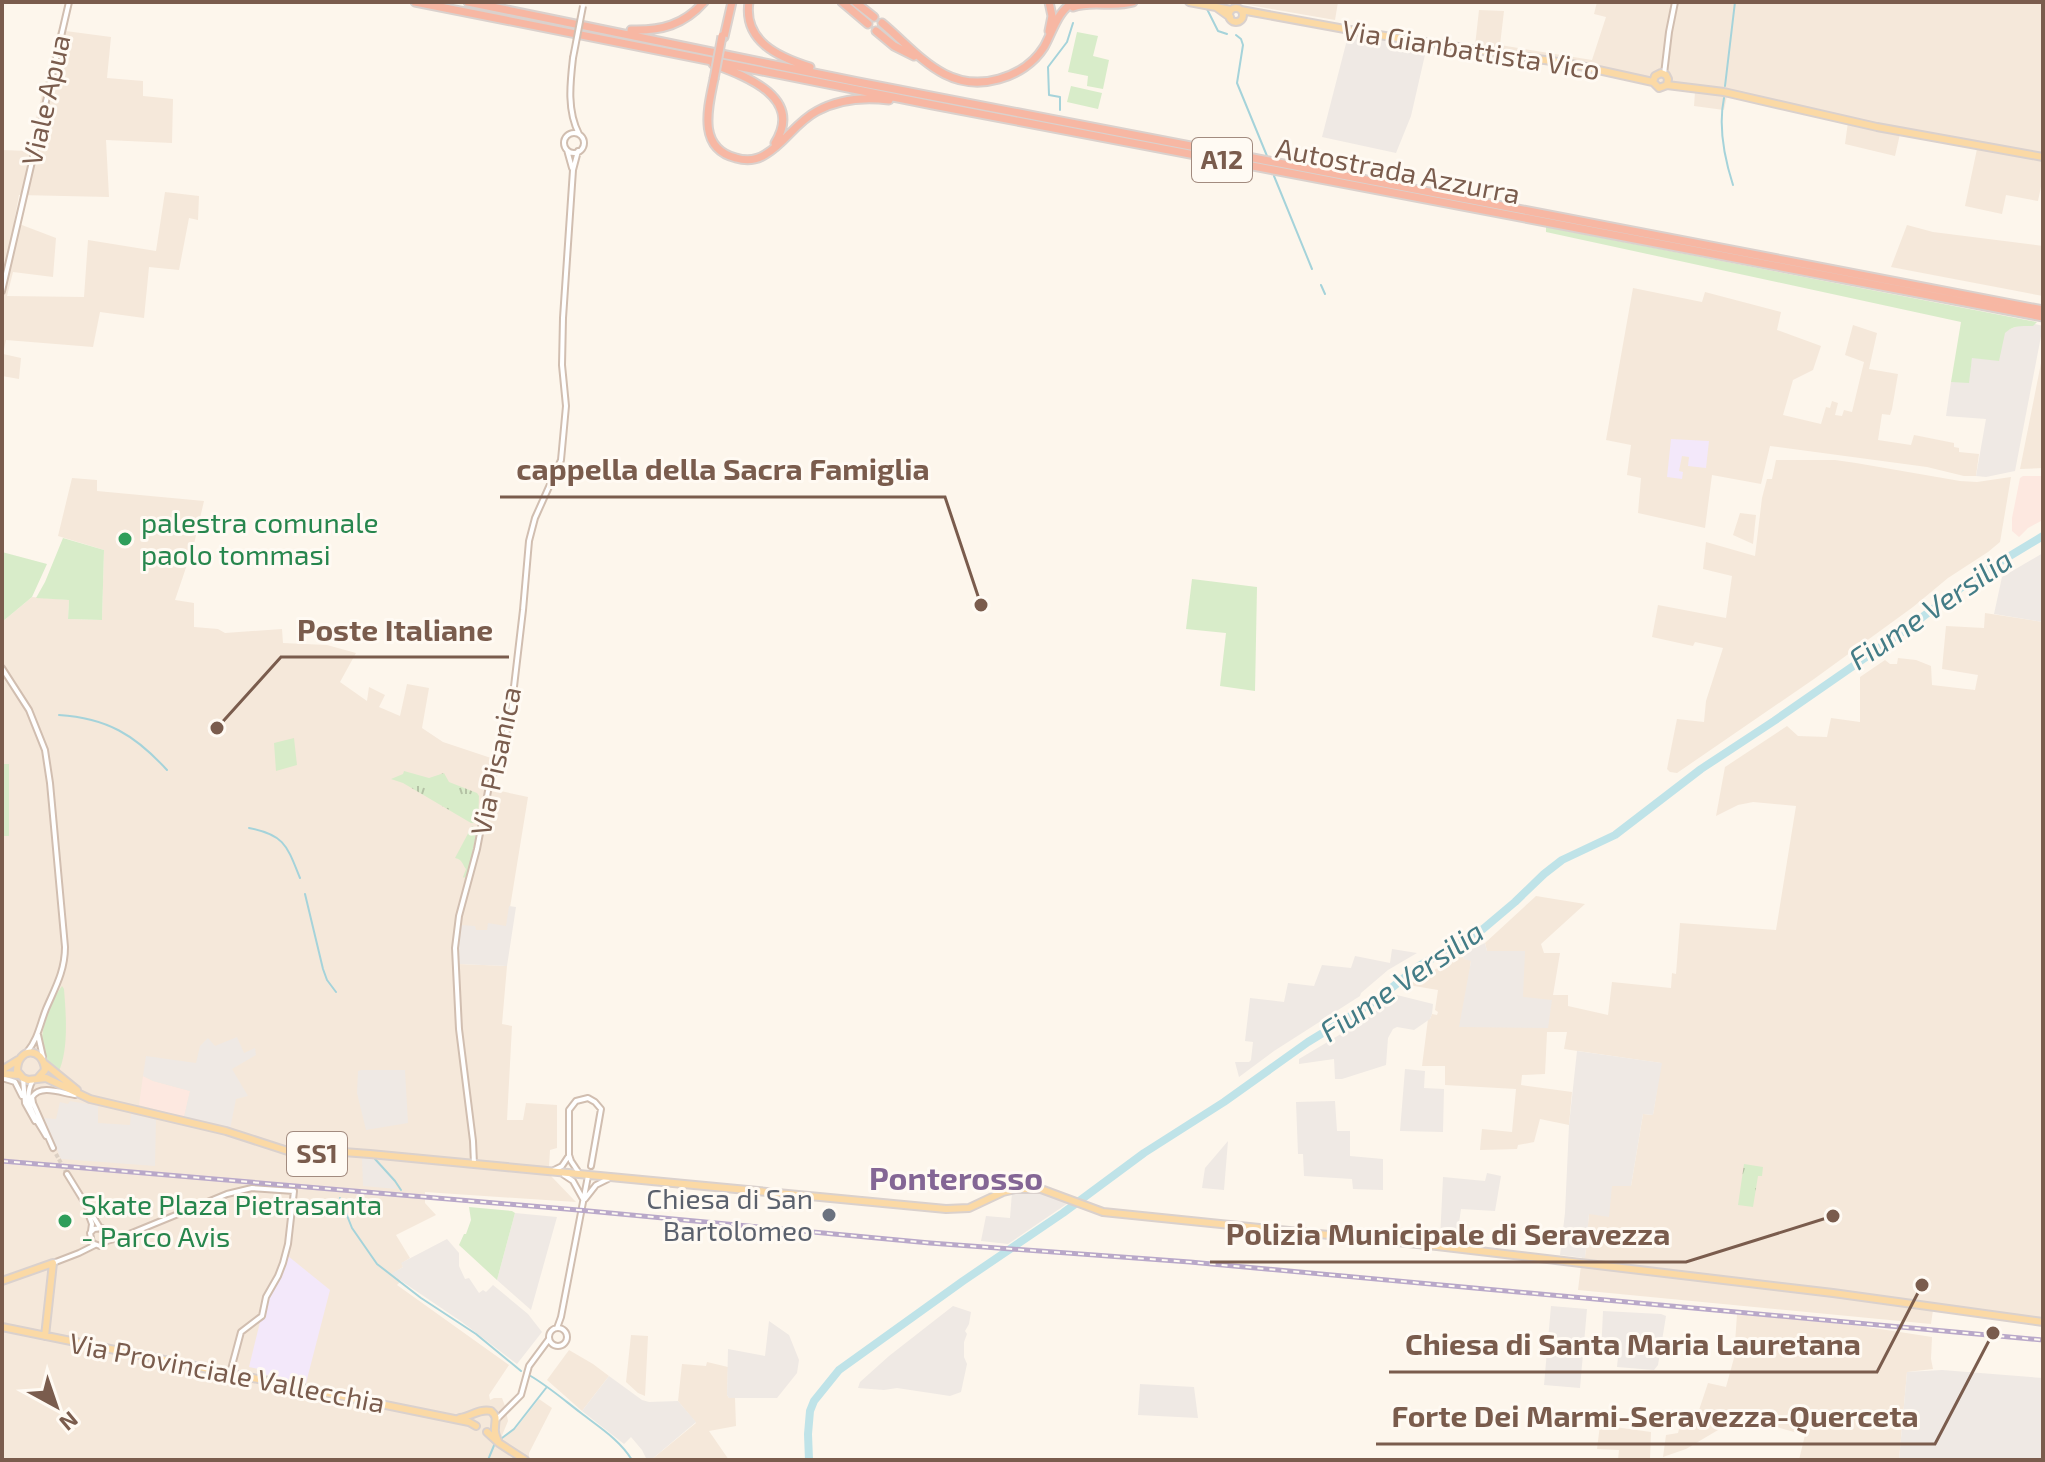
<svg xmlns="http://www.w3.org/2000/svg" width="2045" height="1462" font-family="'Exo 2',sans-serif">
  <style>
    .residential { fill: #f5e8da }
    .commercial { fill: #fde8e0 }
    .industrial { fill: #efe9e4 }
    .education { fill: #f3e8fa }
    .green { fill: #d8ecc9 }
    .park { fill: url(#park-tufts) }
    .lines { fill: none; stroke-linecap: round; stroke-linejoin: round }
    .stream { stroke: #a5d3da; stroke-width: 2 }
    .river { stroke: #bfe3e8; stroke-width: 8 }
    .minor-tunnel { stroke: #dcd0c4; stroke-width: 4; stroke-dasharray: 4 2; stroke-linecap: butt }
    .minor-casing { stroke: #d1beb0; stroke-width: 8 }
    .major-casing { stroke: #dad1cd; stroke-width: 10 }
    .highway-casing { stroke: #dad1cd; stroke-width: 11 }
    .minor { stroke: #fff; stroke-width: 4 }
    .major { stroke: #fbd9a5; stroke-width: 6 }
    .highway { stroke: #f7b7a3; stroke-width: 7 }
    .rail-casing { stroke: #b9a8c9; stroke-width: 5 }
    .rail { stroke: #fffaf3; stroke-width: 2; stroke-dasharray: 6; stroke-linecap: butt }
    .minor-bridge-casing { stroke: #d1beb0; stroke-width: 8; stroke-linecap: butt }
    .highway-bridge-casing { stroke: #dad1cd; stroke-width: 11; stroke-linecap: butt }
    .minor-bridge { stroke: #fff; stroke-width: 4 }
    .highway-bridge { stroke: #f7b7a3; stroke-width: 7 }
    .leisure-dot { fill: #2e9e5b; stroke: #fffaf3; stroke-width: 3 }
    .worship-dot { fill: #6b7280; stroke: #fffaf3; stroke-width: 3 }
    .labels { text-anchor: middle; stroke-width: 6; stroke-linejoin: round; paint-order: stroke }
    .shield { fill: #fffaf3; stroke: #a28b7f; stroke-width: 2 }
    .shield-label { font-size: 26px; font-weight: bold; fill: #7a5c4d }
    .street-label { font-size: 28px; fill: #7a5c4d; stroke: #fffaf3 }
    .leisure-label { font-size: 28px; fill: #27864d; stroke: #fffaf3; text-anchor: start }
    .worship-label { font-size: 28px; fill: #5b616d; stroke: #fffaf3; text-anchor: end }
    .water-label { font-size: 30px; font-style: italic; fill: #437c86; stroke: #fffaf3 }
    .quarter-label { font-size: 32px; font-weight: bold; fill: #846695; stroke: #fffaf3 }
    .leader { fill: none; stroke: #7a5c4d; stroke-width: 3 }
    .callout-dot { fill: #7a5c4d; stroke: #fffaf3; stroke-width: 3 }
    .callout-label { font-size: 30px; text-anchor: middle; font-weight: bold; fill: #7a5c4d; stroke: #fffaf3; stroke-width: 6; stroke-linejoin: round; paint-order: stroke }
  </style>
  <defs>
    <pattern id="park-tufts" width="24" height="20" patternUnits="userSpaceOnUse" patternTransform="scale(2)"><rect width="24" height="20" fill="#d8ecc9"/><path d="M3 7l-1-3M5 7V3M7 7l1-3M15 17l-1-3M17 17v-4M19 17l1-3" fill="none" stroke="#b4c2a5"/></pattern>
  </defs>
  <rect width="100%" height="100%" fill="#fdf6ec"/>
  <path class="residential" d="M1232,2H1338L1335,20Z
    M1597,2H2043V177L2038,201L2006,195L2002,214L1965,206L1977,149L1900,134L1895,156L1845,144L1848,122L1727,96L1724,110L1694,106L1695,92L1560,65L1474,55L1479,10L1504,11L1500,45L1592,60L1606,17L1594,14Z
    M58,30L111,37L107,78L143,81V96L173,99L172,143L106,140L109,197L19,195L14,222L56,238L53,277L13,272L7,296L84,297L88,240L156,251L165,192L199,196L198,220L189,218L179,270L149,267L144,318L100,312L93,347L6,340L3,354L21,358L19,379L2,376V150L28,151Z
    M1907,225L1933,232L2043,246V296L1891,267Z
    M1633,288L1702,302L1705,292L1781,312L1777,330L1821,346L1813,370L1793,380L1783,415L1821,424L1826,407L1830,408L1832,401L1838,403L1835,415L1842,416L1844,410L1852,412L1864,362L1845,355L1853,325L1877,333L1869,369L1898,374L1892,409L1890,415L1882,414L1878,440L1911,445L1914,435L1954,443V447L1959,448V452L1979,454L1976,476H1964L1927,467L1770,446L1761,484L1712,475L1705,528L1638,513L1641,478L1627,475L1631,445L1606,440Z
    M2043,353V468L2020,469Z
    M1776,460H1835L1856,463L1960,481L1977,482L2011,477L2000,542L1988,552L1948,578L1913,607L1814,679L1677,773L1670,772L1667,769L1677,719L1704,722L1706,701L1723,648L1695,642L1693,646L1652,637L1658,605L1726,618L1732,576L1703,569L1706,542L1755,556L1762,498L1767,479H1772Z
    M72,478L97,480V491L204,501L194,544L175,600L194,603V627L218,629L225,633L282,629L283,643L327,645L356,653L340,682L367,701L369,687L385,695L379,707L400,716L407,684L429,688L422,728L443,742L500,761L491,789L528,797L507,926L488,930H475V926L458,964L507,966L502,1024L512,1026L507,1120H523L526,1103L557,1105V1148L550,1150L549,1167L551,1176L576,1202L425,1192V1203L436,1215L396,1235L410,1258L402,1263L403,1267L392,1274L401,1281L397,1285L509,1365L489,1395L490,1400L494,1398H502L505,1406L508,1421L501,1438L516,1428L539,1399L552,1408L529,1453V1457L532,1460H2V622L32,597L69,600L68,619L102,620L104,550L58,536Z
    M1740,513L1756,515L1753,544L1733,535Z
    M1985,613L2043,622V1325L1933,1310L1931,1324L1578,1290L1582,1257H1585L1589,1213L1612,1186H1631L1643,1114L1653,1115L1661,1063L1564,1049L1567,1032H1547L1545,1074L1522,1075L1521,1085L1572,1092L1569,1125L1540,1119L1534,1142L1518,1145L1517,1149L1480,1150L1482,1129L1512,1132L1516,1089L1445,1085V1066H1422L1428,1019H1430L1432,1014L1437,1015L1438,1012L1435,1010L1438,990L1408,985L1462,954L1464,959L1471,960L1468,988L1523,997L1487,951L1485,943L1536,896L1585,904L1541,944L1544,953H1560L1553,995H1568V1006L1608,1015L1612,982L1671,988L1672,973L1676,974L1680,923L1776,930L1796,806L1753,802L1738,805L1716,816L1725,767L1787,726L1798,736L1827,737L1831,718L1860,722V677L1885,660L1890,664H1897L1898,658L1916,660L1931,666L1932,685L1975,690L1978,675L1942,669L1946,626L1984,628Z
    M1737,1314L1854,1325L1932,1337L1931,1359L1933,1369L1907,1372L1899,1460H1799L1805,1435L1740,1417L1686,1449L1663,1457L1666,1435L1678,1433L1683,1414L1697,1416L1708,1383L1726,1387L1734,1358Z
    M631,1335L648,1336L645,1396L638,1393L626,1382Z
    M569,1350L593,1364L609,1376L582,1411L547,1380Z
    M707,1362L728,1367L727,1395L729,1398H735L736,1426L709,1431L729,1460H651L696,1423L678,1401L682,1364L706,1366Z
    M1600,1425L1651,1432L1650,1460H1618L1619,1450L1597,1449Z"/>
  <path class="commercial" d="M2023,476H2043V520L2028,528L2019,537L2012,531V518L2020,478Z
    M143,1076L153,1081L190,1091L184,1117L139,1105Z"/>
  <path class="industrial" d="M1349,32L1427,46L1411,116L1396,153L1322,137Z
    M2035,324L2043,326L2015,471L1986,477L1976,476L1986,419L1946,416L1951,382H1968L1972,358L2008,330L2020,325Z
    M2043,553V622L1994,614L2002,577Z
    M509,906L516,907L507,966L458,964L457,949L461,925L475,926L476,930H487L488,923L506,926Z
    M1485,943L1487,951H1525L1523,997L1552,1000L1548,1028L1459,1027L1471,961L1464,959L1462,954Z
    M1392,949L1417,953L1388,970L1361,993L1360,996L1274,1051L1239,1077L1235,1062H1249L1251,1060L1253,1042L1245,1041L1250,998L1284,1002L1288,983L1314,986L1322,965L1351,968L1355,956L1390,963Z
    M1397,995L1433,1004L1432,1014L1430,1019L1414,1030L1397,1027L1393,1029L1388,1038L1386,1065L1342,1079H1335L1334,1059L1299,1064V1059L1366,1019Z
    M237,1037L244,1053L255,1048L256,1055L232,1069L248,1096L236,1099L230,1129L184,1117L190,1091L153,1081L143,1076L146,1056L196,1063L200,1046L208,1038L215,1046Z
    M1577,1051L1662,1063L1653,1115L1643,1114L1631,1186H1612L1609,1217L1589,1214L1585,1258L1560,1255L1565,1213L1569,1125Z
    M1405,1069L1425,1071L1424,1088L1444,1089L1443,1132L1400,1131Z
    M361,1070H405L408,1123L366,1130L357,1093L358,1071Z
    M70,1101L98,1106V1123L130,1125L131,1114L156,1120L155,1166L61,1159L44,1118L56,1119L60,1102L68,1104Z
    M1335,1101L1337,1131H1350V1156L1383,1159V1190L1353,1189L1352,1179L1304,1176L1303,1154H1298L1296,1102Z
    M1228,1141L1224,1190L1202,1188L1205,1168Z
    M362,1157L373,1158L392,1179L397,1189L363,1186Z
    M1487,1173L1501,1176L1495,1211L1461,1209L1456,1244L1440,1240L1443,1177L1485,1181Z
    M1027,1190L1053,1196L1068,1203L1008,1244L981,1241L986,1216L1010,1218L1012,1192Z
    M515,1213L557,1217L531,1310L497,1280Z
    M447,1239L459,1253V1266L465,1279L469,1278L479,1293L483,1290L486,1292L493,1285L528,1314L542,1332L517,1364L462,1322L391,1274L403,1267L401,1263Z
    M953,1306L971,1312L969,1324L965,1331L967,1334L964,1342V1357L967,1364L961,1392L950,1396L897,1388L884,1390L858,1388L860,1382L889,1356Z
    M1551,1306L1587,1309L1580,1388L1544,1385Z
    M1603,1311L1661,1314L1666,1316L1658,1365L1654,1370L1617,1367L1618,1357L1601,1355Z
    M769,1321L789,1335L799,1360L797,1373L777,1398H729L727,1395L728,1349L765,1356Z
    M1942,1370L2043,1378V1460H1899L1907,1372Z
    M609,1376L642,1400L649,1402L678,1401L696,1422L651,1460H647L642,1450L631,1437L624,1444L582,1411Z
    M1140,1384L1194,1387L1198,1418L1138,1415Z"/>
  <path class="education" d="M1671,439L1709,441L1706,468L1688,466L1689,457L1682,456L1679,471L1683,472L1682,479L1667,477Z
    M288,1256L330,1290L306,1383L257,1373L258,1369L249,1367L260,1322L264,1319L269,1296L283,1270Z"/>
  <path class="green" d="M1077,32L1098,36L1093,56L1109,60L1103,89L1087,86L1088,76L1068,72Z
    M1071,86L1102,93L1098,109L1067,102Z
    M1546,227L2037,322L2033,326C2022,326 2013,325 2005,333L1999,361L1972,358L1969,383L1951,382L1961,322L1546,232Z
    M63,538L104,550L102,620L68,619L69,600L36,598L45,582Z
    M2,552L47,564L32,597L2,622Z
    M1192,579L1257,587L1255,691L1220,686L1226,633L1186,629Z
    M294,738L297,765L276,771L274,743Z
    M2,764H9V836H2Z
    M472,826L477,829L468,874L464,878L463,877L466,869C462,864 463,860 455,858Z
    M62,986L64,989C66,1014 69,1051 58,1073C51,1066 43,1056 42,1046C40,1029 52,999 62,986Z
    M469,1207L512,1211L515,1213L497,1280L459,1245L464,1234H466L471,1220Z"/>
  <path class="park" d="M404,771L429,778L444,773L449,782L477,793L479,796L478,823H471L403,783L391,779L403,774Z
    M1744,1164L1763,1167L1762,1176H1758L1753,1207L1738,1205Z"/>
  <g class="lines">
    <path class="stream" d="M1207,9L1218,31L1227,34
      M1236,35L1241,39L1243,45L1237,83L1267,156
      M1725,86L1735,2
      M1724,98C1718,127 1724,157 1733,185
      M1060,110V97L1049,95L1048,67L1067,42L1073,23
      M1274,176L1312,269
      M1321,285L1325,294
      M59,715C107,718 135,735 167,770
      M249,828C285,835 287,846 300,878
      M305,894L323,969L327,980L336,992
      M375,1159L395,1181L401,1190
      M340,1198L352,1228L377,1264L421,1298L476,1334L521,1371
      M529,1375C548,1386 564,1400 581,1413C599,1427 620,1440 632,1460
      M502,1438L514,1429L546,1388
      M488,1460L495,1443"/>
    <path class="river" d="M809,1460L808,1434L810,1411L814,1401L839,1370L963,1281L1063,1213L1144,1153L1224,1102L1308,1042L1375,1001L1419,966L1483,929L1515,902L1544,874L1562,860L1615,835L1701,769L1774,721L1908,628L1975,577L2043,536"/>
    <path class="minor-tunnel" d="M56,1154L67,1174"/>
    <g class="minor-casing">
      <path id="minor" d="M573,58C570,84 567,111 579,134
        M1664,74L1669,32L1675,2
        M564 143a10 10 0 1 1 20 0a10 10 0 1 1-20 0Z
        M567,150L572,168
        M2,291L69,2
        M2,668L29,710L45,750L50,783L65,947C65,971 55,988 46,1009C40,1024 38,1039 27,1052
        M38,1035L43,1057
        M2,1078L15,1082L22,1096
        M23,1078L25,1103L35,1121
        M33,1080C21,1101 35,1117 46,1136
        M53,1148L33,1103L32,1097C41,1084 61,1093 75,1095
        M474,1164L473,1141L459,1029L455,948L459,916L477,849L488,791L505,739L511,712L523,610L529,541L535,518L561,460L566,406L562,365L563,318L573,170L578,151
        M554,1170L562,1166L568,1157
        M579,1173L571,1161L569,1155V1110L576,1101L588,1098L595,1102L601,1109L591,1166
        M67,1174L99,1226
        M564,1175L573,1181L583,1199
        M585,1199L596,1185L608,1179
        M88,1213L92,1224L91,1231
        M107,1241V1234L102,1228L94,1229L90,1233L92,1243L100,1246L107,1241L122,1237L227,1194L252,1188L294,1191L288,1244L283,1263L278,1276L266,1297L262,1316L241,1332L230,1373
        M53,1263L79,1253L95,1245
        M549 1337a9 9 0 1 1 18 0a9 9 0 1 1-18 0Z
        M557,1328L561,1317L588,1176
        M497,1419L521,1395L529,1366L549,1339"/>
    </g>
    <g class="major-casing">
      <path id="major" d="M1189,2L1216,7
        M1229 15a7 7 0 1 1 14 0a7 7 0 1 1-14 0Z
        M1241,10L1372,34L1571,64L1653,82
        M1230,17L1216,7L1231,10
        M1667,85L1668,79L1666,75L1661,73L1655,76L1653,82L1659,88L1667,85L1724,92L1877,127L2043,157
        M45,1064L77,1090
        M2,1070L18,1060
        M2,1074L20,1075
        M38,1078L45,1070C43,1046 17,1047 17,1071L23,1078L28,1080L46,1078L90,1099L226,1131L294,1153L309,1155L343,1152L370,1154L946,1209L969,1208L1003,1192L1016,1189H1041L1103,1212L1437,1246L1833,1293L2043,1322
        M2,1281L53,1263L45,1336
        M2,1327L469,1422L476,1426
        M460,1418C470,1417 480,1408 491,1411C498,1417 495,1420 495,1428C494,1433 497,1439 499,1443
        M487,1432L499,1443L525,1460"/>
    </g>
    <g class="highway-casing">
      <path id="highway" d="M415,2L933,105L2043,317
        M468,2L858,82L2043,310
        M749,2C743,41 778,57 810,67
        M842,2L868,24
        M855,2L874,17
        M1049,2L1052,16L1049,31
        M1073,7C1092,0 1113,8 1133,2
        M882,23C918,53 946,94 999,79C1017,74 1034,63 1044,47C1053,31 1058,9 1075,2
        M631,30C661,31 684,25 704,2
        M876,31L894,46L914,56
        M724,37L732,2
        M713,64C745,76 804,97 775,143
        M714,79C708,108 697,148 736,158C746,161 757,160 766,154C785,143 796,122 817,111C839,99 865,97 889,100"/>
    </g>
    <use href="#minor" class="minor"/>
    <use href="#major" class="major"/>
    <use href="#highway" class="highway"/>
    <g class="rail-casing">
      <path id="rail" d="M2,1161L578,1210L930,1243L1190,1262L2043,1340"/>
    </g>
    <use href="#rail" class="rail"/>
    <g class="minor-bridge-casing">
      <path id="minor-bridge" d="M573,58L583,6"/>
    </g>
    <g class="highway-bridge-casing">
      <path id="highway-bridge" d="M714,79L722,36"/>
    </g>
    <use href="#minor-bridge" class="minor-bridge"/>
    <use href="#highway-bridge" class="highway-bridge"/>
  </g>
  <g class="leisure-dot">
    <circle cx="125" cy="539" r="8"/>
    <circle cx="65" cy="1221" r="8"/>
  </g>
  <circle class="worship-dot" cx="829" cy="1215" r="8"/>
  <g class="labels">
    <g class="shield">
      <rect x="1192" y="138" width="60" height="44" rx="6"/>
      <rect x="287" y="1132" width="60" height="44" rx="6"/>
    </g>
    <g class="shield-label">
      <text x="1222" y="169">A12</text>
      <text x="317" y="1163">SS1</text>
    </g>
    <g class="street-label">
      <text transform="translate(1471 50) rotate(9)" y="10">Via Gianbattista Vico</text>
      <text transform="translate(46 100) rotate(-77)" y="10">Viale Apua</text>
      <text transform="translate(1398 171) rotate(11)" y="10">Autostrada Azzurra</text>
      <text transform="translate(496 761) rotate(-78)" y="10">Via Pisanica</text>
      <text transform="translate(227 1373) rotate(11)" y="10">Via Provinciale Vallecchia</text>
    </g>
    <g class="leisure-label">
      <text x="141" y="533">palestra comunale<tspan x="141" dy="32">paolo tommasi</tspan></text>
      <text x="81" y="1215">Skate Plaza Pietrasanta<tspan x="81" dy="32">- Parco Avis</tspan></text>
    </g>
    <g class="worship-label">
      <text x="813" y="1209">Chiesa di San<tspan x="813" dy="32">Bartolomeo</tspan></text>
    </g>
    <g class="water-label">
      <text transform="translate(1931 610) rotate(-34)" y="10">Fiume Versilia</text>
      <text transform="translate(1402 982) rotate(-34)" y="10">Fiume Versilia</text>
    </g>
    <g class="quarter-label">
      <text x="956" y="1190">Ponterosso</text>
    </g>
  </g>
  <path class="leader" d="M981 605L945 497H500M217 728L281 657H509M1833 1216L1686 1262H1210M1922 1285L1877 1372H1389M1993 1333L1935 1444H1376"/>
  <g class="callout-dot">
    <circle cx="981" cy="605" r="8"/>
    <circle cx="217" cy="728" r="8"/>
    <circle cx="1833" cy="1216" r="8"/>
    <circle cx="1922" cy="1285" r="8"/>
    <circle cx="1993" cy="1333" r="8"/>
  </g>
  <g class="callout-label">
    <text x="723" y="480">cappella della Sacra Famiglia</text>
    <text x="395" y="641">Poste Italiane</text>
    <text x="1448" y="1245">Polizia Municipale di Seravezza</text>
    <text x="1633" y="1355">Chiesa di Santa Maria Lauretana</text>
    <text x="1655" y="1427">Forte Dei Marmi-Seravezza-Querceta</text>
  </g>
  <rect width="2045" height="1462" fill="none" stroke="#7a5c4d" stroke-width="8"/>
  <g transform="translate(56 1406) rotate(140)" stroke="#fffaf3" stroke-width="6" paint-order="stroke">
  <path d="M0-6L14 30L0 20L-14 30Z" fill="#7a5c4d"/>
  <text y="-12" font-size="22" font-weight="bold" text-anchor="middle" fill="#7a5c4d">N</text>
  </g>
</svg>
